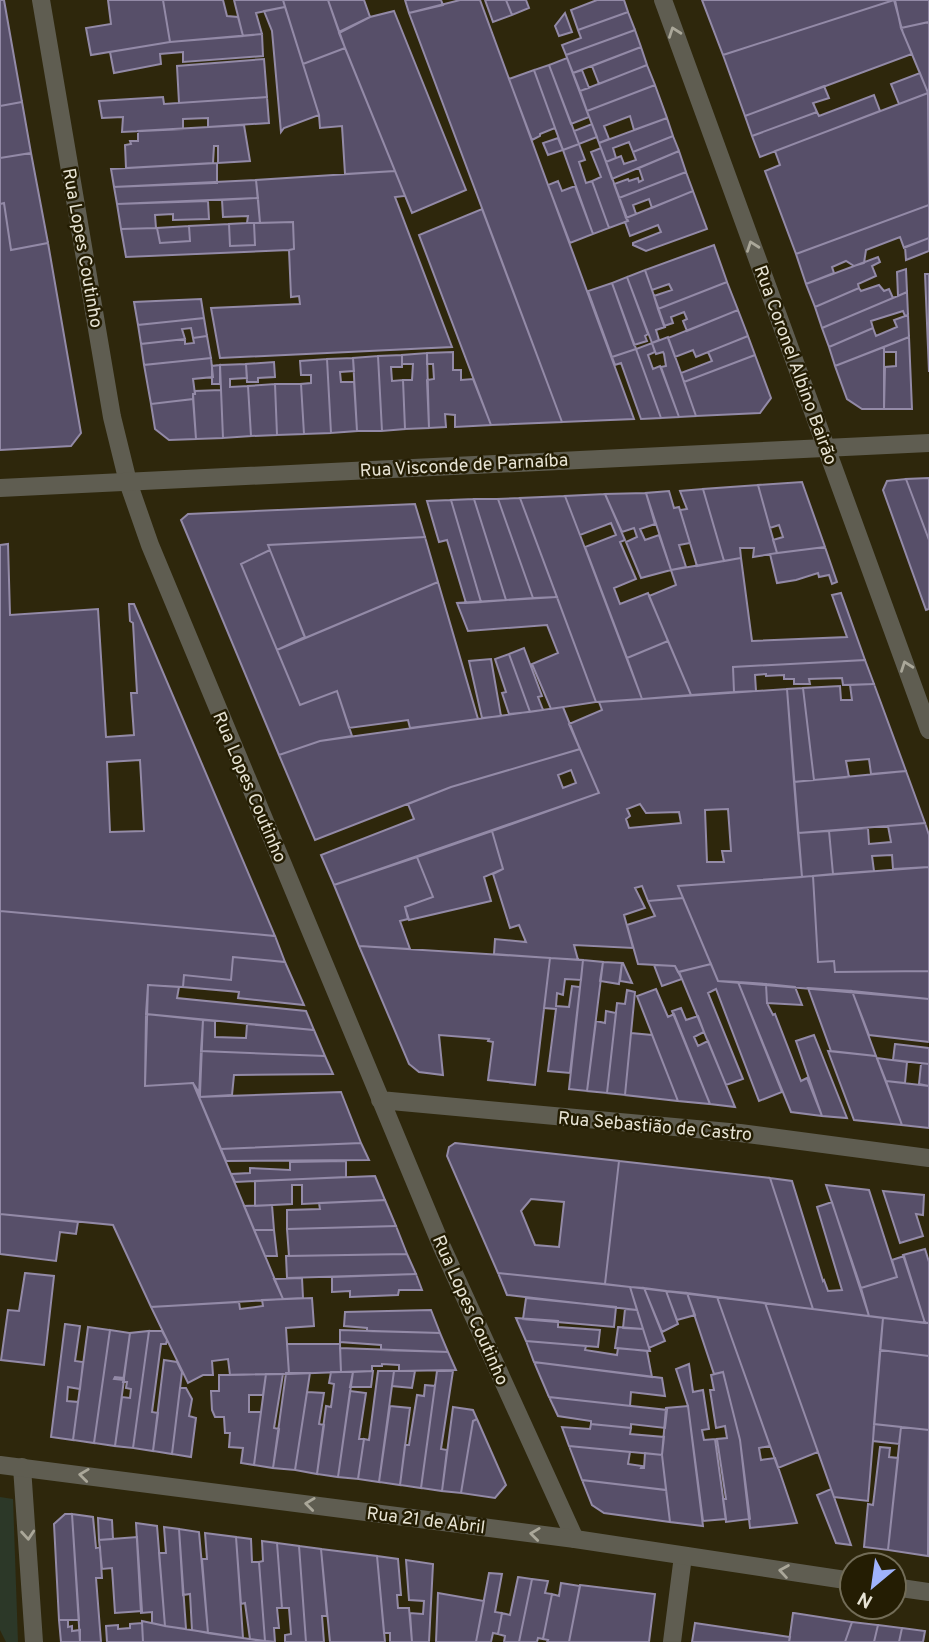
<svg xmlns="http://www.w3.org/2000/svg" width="929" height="1642" font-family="Overpass,sans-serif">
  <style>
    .green { fill: #2c3828 }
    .building { fill: #574f69; stroke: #938aa7; stroke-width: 2; fill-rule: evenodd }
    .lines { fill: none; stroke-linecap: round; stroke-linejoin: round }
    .minor { stroke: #5f5d51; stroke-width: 18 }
    .tertiary { stroke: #5f5d51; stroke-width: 18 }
    .oneway { stroke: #aaa799 }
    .labels { text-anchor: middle; stroke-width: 5; stroke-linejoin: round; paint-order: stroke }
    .street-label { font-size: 18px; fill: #e7e3d4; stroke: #241d03 }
  </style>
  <rect width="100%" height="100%" fill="#2e270c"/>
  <path class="green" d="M0,1497L13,1499L18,1642H6L0,1630Z"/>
  <path class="building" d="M0,0H4L22,102L0,106Z
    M108,0H163L170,42L91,55L86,28L111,24Z
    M163,0H223L227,16L238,17L243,36L170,42Z
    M234,0H283L285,7L256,13L262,34L243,36Z
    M283,0H328L345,48L303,64Z
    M328,0H364L370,17L339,32Z
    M405,0H441L443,5L409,13Z
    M460,0H480L634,419L562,422L409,13Z
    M485,0H506L512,15L493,22Z
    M506,0H526L529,8L512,15Z
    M597,0H624L628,12L578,30L571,10Z
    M702,0H894L723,55Z
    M894,0L903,33L912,54L745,116L723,55Z
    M895,0H929V22L901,28Z
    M285,7L319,115L284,128L281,132L272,31L264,11Z
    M394,11L466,190L412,213L339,33L370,17Z
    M628,12L635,30L566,55L562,45L581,38L578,30Z
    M565,13L572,32L559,36L555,26Z
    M928,22L929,23V95L901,28Z
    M635,30L641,47L573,73L566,55Z
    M262,34L263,56L183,62V52L160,54L161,64L114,73L110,52L170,42Z
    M641,47L647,65L599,84L592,66Z
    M345,48L395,171L345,174L342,126L320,128L319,115L303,64Z
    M567,58L589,117L571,124L549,65Z
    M264,59L267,97L179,103L177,66Z
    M549,65L579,144L563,150L534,70Z
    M647,65L655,85L587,111L580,91Z
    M534,70L555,128L540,134V136L532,140L509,79Z
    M582,70L589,88L580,91L573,73Z
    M920,73L928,93L899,104L891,84Z
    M655,85L667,118L634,130L630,116L604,126L609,139L599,143L587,111Z
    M824,86L829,98L813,103L817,112L752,136L745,116Z
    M928,93L929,205L796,254L765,171L780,165L775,151Z
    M874,95L880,111L760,157L752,136L817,112L819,116Z
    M163,97L164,104L267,97L269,123L208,127V118L183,119V129L122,132L123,117L102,118L99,101Z
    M22,102L31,153L0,158V106Z
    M667,118L673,136L633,152L629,142L613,148L616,158L606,162L599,143Z
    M592,124L597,137L579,144L574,131Z
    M244,125L250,161L218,163V146H214L213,163L126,168L125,145L131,144L130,141H138V131Z
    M673,136L679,151L612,179L606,162L621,156L624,164L636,160L633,152Z
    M558,138L563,150L548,155L543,143Z
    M579,144L585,160L579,162L586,183L592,181L609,228L593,234L563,150Z
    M601,148L628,221L609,228L592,181L601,177L591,152Z
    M679,151L686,172L619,198L614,184L628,179L629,181L638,178L639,182L643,180L639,168Z
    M31,153L48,243L11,250L4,203L0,204V158Z
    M217,163V183H214L114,187L111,169Z
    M395,171L405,196L395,197L452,347L220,358L211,308L300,304L299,296L291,297L289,250L294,249L293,222L260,223L256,180Z
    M686,172L693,191L652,208L649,199L633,205L636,214L626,218L619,198Z
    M256,180L258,198L117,204L114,187Z
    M558,181L562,191L575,186L593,234L570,243L548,185Z
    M693,191L707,229L646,251L633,245V243L661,232L658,225L630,236L625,222L628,221L626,218Z
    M258,198L260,223H247L248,216L223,217L222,200Z
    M208,201L209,219L173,220V214L155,215L156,228L121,229L117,204Z
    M4,203L11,250L48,243L81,433L71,446L0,450V204Z
    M929,205V238L904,248L900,237L866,250L864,263L854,266L846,261L832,267L834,273L806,284L796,254Z
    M482,209L562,422L491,425L419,235Z
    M293,222L294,249L289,250L126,257L121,229L157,228L160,243L190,241L189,226L229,224L230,246L255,245L254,223Z
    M247,223H254L255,245L230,246L229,224Z
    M189,226L190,241L160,243L157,228Z
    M929,238V251L906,260L905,247Z
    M714,245L727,282L658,309L654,296L672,290L669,284L652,290L645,270Z
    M878,257L880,262L872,266L876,276L858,284L859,288L815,307L806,284Z
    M906,269L907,292L898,296L897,272Z
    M645,270L665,327L656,330L659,340L652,343L627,277Z
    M925,274H929V372Z
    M627,277L648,334L645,336L647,341L634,345L612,283Z
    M727,282L738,310L687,331L683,321L687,319L684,312L671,317L673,323L664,326L658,309Z
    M612,283L636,349L612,357L588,291Z
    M879,285L884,291L889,289L893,298L822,328L815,307L859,288L861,291Z
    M907,292L908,315L905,316L903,311L871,321L873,328L829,347L822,328Z
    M201,299L204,318L138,325L134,302Z
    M738,310L748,336L696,357L693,350L675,357L668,338Z
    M908,315L909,337L835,366L829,347L873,328L876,336L897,327L894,320Z
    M204,318L207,336L193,338L191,328L182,329L185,339L141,344L138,325Z
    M207,336L211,358L144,365L141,344L185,339V344L194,343L193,338Z
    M748,336L755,355L684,382L681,373L712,361L708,352Z
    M668,337L681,373L696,416L679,417L661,367L666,366L664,354L663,352L656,354L652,343Z
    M909,337L912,409H884L885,367L896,366V352H884V347Z
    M652,343L655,352L648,355L653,369L660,366L679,417L661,418L636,349Z
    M884,347V409H862L847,399L835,366Z
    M636,349L661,418L641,419L621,363L615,365L612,357Z
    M453,352V370H461V380L473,379L491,425L455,427V415L445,414L446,427L429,428L427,380L434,379L433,364H427V353Z
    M427,353L429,428L405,429L403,380H412L413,364H402V355Z
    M402,355V367H391L392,381L403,380L405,429L382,431L378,356Z
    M755,355L771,398L760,413L696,416L684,382Z
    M378,356L382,431H357L353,358Z
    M211,358L213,377L193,379L195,394H193V399L151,404L144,365Z
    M353,358L354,371L340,372L341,382H354L357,431L331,433L327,359Z
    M327,359L331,433L304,434L301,384L311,383V375H301L300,361Z
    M274,362L275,377L258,378V382H247L246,364Z
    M246,364L247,378L230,379V387L248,386L251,436L223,438L220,365Z
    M220,365V384H212V366Z
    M275,384H301L304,434L277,435Z
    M275,384L277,435L251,436L248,386Z
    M221,390L223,438L196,439L193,394H195V391Z
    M193,399L196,439L169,440L155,429L151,404Z
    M929,478V540L906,479Z
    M906,479L929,540V609L926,610L883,490L887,481Z
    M802,482L825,547L777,553L773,540L783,537L779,525L770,528L758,485Z
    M758,485L777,553L753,557L754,548H740L741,558L724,561L703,489Z
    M703,489L724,561L697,566L680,510L687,509L680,491Z
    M669,491L674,508L679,507L690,543L679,545L686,567L671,570L646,493Z
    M646,493L655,524L640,529L645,540L659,535L671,570L641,578L626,542L637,537L634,528L622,532L605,494Z
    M605,494L625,540L620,542L636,579L614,588L620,604L648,593L668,641L627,658L585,547L616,535L611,523L580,535L565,496Z
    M565,496L580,535L642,699L596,702L520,498Z
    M520,498L557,597L533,598L498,499Z
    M474,499L506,600L481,602L451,500Z
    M474,499H498L533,598L506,600Z
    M451,500L481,602L466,603L447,540L439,542L427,501Z
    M415,504L425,537L268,545L270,550L241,564L300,705L337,691L352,736L320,741L279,755L181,520L188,514Z
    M425,537L438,582L305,638L268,545Z
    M8,544L10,615L98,609L106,737L134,735L131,693H137L133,623L130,621L129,604H134L275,936L0,911V545ZM140,760L144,831L110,832L107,762Z
    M825,547L837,582L832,584L829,575L819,577L818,573L796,580L777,583L770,554Z
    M270,550L305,637L277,650L241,564Z
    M741,558L752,641L847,637L832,595L841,593L865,660L733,667L734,692L691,695L649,596L676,585L671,570Z
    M438,582L478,719L410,728L408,720L349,728L337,691L300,705L277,650Z
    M557,597L596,702L551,709L532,664L558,653L547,625L468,631L457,603Z
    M668,641L691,695L642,699L627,658Z
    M524,648L542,696L538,697L543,710L530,712L509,654Z
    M509,654L530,712L509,714L502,693L506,692L495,659Z
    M491,659L501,716L482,718L469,661Z
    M865,660L874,684L843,685L842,678L809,679L810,684H794V679H784V675L766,676V674L755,675L756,691L734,692L733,667Z
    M874,684L906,771L871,774L869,759L846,761L849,777L814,780L803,688L840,686L841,700H852L850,685Z
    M803,688L814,780L794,782L787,689Z
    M787,689L802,877L678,886L683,898L648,901L642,886L635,888L645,908L624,915L633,948L574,945L578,960L494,954L495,939L526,942L519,925L510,928L493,874L503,869L492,831L599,793L569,724L602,710L599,702ZM640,804L646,813L679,812L681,823L629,828L626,819L630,816L627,809ZM728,809L731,851H722L724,862H707L705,810Z
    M563,707L580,749L451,787L315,840L279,755L320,741Z
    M580,749L599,793L334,885L321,855L414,819L408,804L451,787ZM571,770L576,783L563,788L558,775Z
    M906,771L925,823L798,833L794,782Z
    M925,823L929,835V867L893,869L892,855L872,856L874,871L833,874L829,831L868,828L869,844L891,842L888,826Z
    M492,831L503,869L484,877L491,901L409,920L405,907L433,897L417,857Z
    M829,831L833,874L802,877L798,833Z
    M417,857L433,897L405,907L408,919L400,921L410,949L359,946L334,885Z
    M929,867V971L835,972L834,961L818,962L813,876Z
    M813,876L818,962L834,961L835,972L929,971V999L718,981L678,886Z
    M683,898L711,964L678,972L675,966L638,964L627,925L655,916L648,901Z
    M0,911L275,936L285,962L233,957L231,980L184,975L183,987L148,985L145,1086L193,1083L283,1299L151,1307L113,1225L0,1214Z
    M359,946L550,958L535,1085L488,1080L493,1042L488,1041L489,1039L439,1035L443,1075L419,1072L409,1064Z
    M233,957L285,962L304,1005L238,998L239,992L183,987L184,975L231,980Z
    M550,958L583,960L581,980L565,979L563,995L557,993L556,1006L569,1007L572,986L580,987L570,1073L548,1071L556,1009L544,1008Z
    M583,960L603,962L587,1091L569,1089Z
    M603,962L622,963L619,984L600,981Z
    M622,963H623L632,983L620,981Z
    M711,964L718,981L738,982L782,1092L759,1101L716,989L708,993L743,1079L726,1085L679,972Z
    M654,965L675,966L682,979L662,986Z
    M738,982L766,984L767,1003L773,1015L775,1014L801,1081L807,1078L822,1116L791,1112Z
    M766,984L795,987L802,1005L767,1003Z
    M148,985L179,987L177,998L306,1011L314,1030L146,1014Z
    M808,988L852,991L876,1056L831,1051Z
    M656,989L668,1017L674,1014L710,1104L678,1101L637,996Z
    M627,990L635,992L625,1095L607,1093L617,1003L625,1004Z
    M852,991L929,999V1042L869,1035Z
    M681,1008L686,1020L698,1016L704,1032L694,1037L698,1046L708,1041L735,1107L710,1104L672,1011Z
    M606,1011L616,1013L607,1093L587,1091L596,1021L605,1023Z
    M146,1014L203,1020L200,1094L193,1083L145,1086Z
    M203,1020L215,1021V1037L246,1038L247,1024L314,1030L325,1056L201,1051Z
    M631,1033L652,1035L678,1101L625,1095Z
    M814,1035L847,1118L822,1116L796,1041Z
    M895,1044L929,1048V1064L893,1060Z
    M201,1051L325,1056L333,1074L234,1075L232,1095L199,1097Z
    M828,1051L876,1056L902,1125L854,1120Z
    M877,1058L907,1062L905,1083L886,1081Z
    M921,1064H929V1086L919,1084Z
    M886,1081L929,1086V1128L902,1125Z
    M341,1092L361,1143L221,1149L199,1097Z
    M361,1143L369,1160L226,1161L221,1149Z
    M455,1143L619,1161L605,1284L498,1273L447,1156L449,1147ZM531,1199L564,1202L559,1247L535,1245L521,1211Z
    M346,1161V1177L235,1182L231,1174L250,1173V1168L290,1170V1162Z
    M619,1161L770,1178L813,1309L605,1284Z
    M375,1176L385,1200L302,1204V1185H292V1204L255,1206V1181Z
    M770,1178L792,1181L823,1281L824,1280L828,1291L842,1290L817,1207L832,1202L869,1316L813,1309Z
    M826,1185L869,1190L897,1277L861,1288Z
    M883,1191L924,1195L923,1215L916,1214L923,1236L900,1243Z
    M385,1200L396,1226L287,1229V1210L320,1209L319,1203Z
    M272,1205L274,1230H254L244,1206Z
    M0,1214L78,1222L76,1234L60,1232L56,1261L0,1254Z
    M396,1226L407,1254L289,1256L287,1229Z
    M254,1230H274L277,1256H265Z
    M925,1249L929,1262V1323H925L903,1255Z
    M407,1254L416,1274L287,1278L286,1256Z
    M904,1256L925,1323L869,1316L861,1288L897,1277L892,1260Z
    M25,1273L54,1276L44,1365L1,1360L8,1310L19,1311Z
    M498,1273L630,1287L637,1310L507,1295Z
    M416,1274L422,1290H399L398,1295L350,1297V1291L332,1292V1277Z
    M302,1278L303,1298L283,1299L274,1279Z
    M630,1287L644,1288L665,1341L649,1348Z
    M644,1288L666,1291L678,1324L662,1332Z
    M666,1291L687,1293L695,1315L677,1320Z
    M687,1293L717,1297L770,1446L759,1448L761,1460L775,1458L797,1523L750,1528L740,1440L723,1372L714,1374Z
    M717,1297L765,1303L818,1452L778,1468Z
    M312,1298L314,1326L286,1328L289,1374L230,1375L228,1359L212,1361L213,1375H203L188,1383L151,1307L239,1302L240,1309L263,1306L262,1300Z
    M526,1298L616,1307L614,1327L523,1319Z
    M765,1303L883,1318L868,1501L834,1497Z
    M625,1309L637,1310L643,1329L623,1328Z
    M431,1310L440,1333L367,1331V1328L344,1326L345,1312Z
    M516,1318L558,1321V1327L600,1330L598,1347L526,1341Z
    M883,1318L929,1323V1356L880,1350Z
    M65,1324L80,1326L75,1361L83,1362L80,1389L68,1387L67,1401L78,1402L73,1440L51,1437Z
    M88,1327L110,1330L94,1443L73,1440Z
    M618,1327L643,1329L650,1351L615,1348Z
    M110,1330L130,1333L124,1378L115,1377L114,1379L124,1380L115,1446L94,1443Z
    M340,1330L440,1333L448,1352L381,1350V1345L340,1342Z
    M149,1331L133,1448L115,1446L122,1397L130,1398L131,1389L126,1388L127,1382H123L130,1333Z
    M149,1331H162L167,1340L166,1344H161L152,1412L158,1413L153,1451L133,1448Z
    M526,1341L586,1346L585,1350L617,1355L618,1348L647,1351L652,1377L534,1362Z
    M287,1344H340L341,1372L289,1374Z
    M340,1348L448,1352L456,1370L399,1371V1365L382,1364V1366H372V1371L341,1372Z
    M880,1350L929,1356V1430L874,1424Z
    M164,1360L177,1362L182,1372L172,1454L153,1451Z
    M534,1362L662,1378L665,1396L631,1392L630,1406L549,1397Z
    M689,1364L693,1392L703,1390L709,1429L702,1430L704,1440L715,1439L726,1519L703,1521L688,1406L676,1369Z
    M373,1371L371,1387H350L353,1372Z
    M378,1371H394L379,1482L358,1479L364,1439L369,1440Z
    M394,1371H415L412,1388L392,1386Z
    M437,1371H453L441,1449L447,1450L442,1491L421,1488Z
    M331,1372H353L338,1477L317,1474L326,1406L331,1407L334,1384L329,1383Z
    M723,1372L740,1440L750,1519L726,1522L723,1499H726L717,1439L727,1438L725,1426L716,1428L710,1390H714L711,1375Z
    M286,1373H310L295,1470L273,1468Z
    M266,1374H283L274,1428L279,1429L273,1468L254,1465Z
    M266,1374L263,1395H249V1412H261L254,1465L241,1463L243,1448L229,1447L230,1433H225L224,1417H215L212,1410L211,1391H219V1375Z
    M425,1385L435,1386L421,1488L400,1485L405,1445H409L417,1395L424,1396Z
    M180,1388H186L192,1399L189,1416L196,1418L191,1457L172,1454Z
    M350,1391L366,1393L359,1439H364L358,1479L338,1477Z
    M307,1392L324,1393L319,1424L324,1425L317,1474L295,1470Z
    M549,1397L667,1410L665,1428L631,1424V1428L591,1424V1421L558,1416Z
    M390,1406L410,1408L400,1485L379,1482Z
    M688,1406L703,1526L670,1522L662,1455L666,1408Z
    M453,1407L473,1410L477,1419L473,1421L461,1493L442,1491Z
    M477,1419L506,1485L495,1498L461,1493L473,1421Z
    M591,1424L631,1428L630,1434L664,1437L662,1455L569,1446L562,1427L590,1429Z
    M874,1424L901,1427L899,1444L873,1441Z
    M901,1427L929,1430L928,1556L888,1550Z
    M569,1446L630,1452L628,1464L642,1466L641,1468H644L645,1453L662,1455L666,1490L582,1480Z
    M880,1447L890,1448L889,1457L898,1458L888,1550L864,1547L868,1504L873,1505Z
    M582,1480L666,1490L670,1522L604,1513L592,1505Z
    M831,1489L834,1497L851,1545L836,1543L817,1495Z
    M65,1514H72L79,1620H59L54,1524Z
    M72,1514L93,1517L96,1548L100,1547L102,1578H96L101,1642H80Z
    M98,1518L112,1520L113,1539L99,1540Z
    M136,1523L157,1526L165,1626L152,1623V1612L141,1613Z
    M164,1527L179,1529L186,1629L165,1626L159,1553H166Z
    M179,1529L199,1532L208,1633L192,1630L190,1594L183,1595Z
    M205,1533L236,1537L243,1638L208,1633L202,1559H207Z
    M137,1537L142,1611L115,1613L112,1568L102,1569L99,1540Z
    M236,1537L251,1539L252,1562H259L265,1641L250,1639L245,1603L241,1604Z
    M262,1541L277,1543L282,1608H277L279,1628H274L275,1642L265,1641L259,1562L263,1561Z
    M277,1543L299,1546L306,1642H285V1635L291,1634L289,1608H282Z
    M299,1546L321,1549L327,1616H322L324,1642H306Z
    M321,1549L377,1556L385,1642H330Z
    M377,1556L398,1559L401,1595H397L398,1608H409L412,1642H390V1633H384Z
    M406,1560L433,1564L429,1642H412L410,1613L423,1614L424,1601L409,1600Z
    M489,1573L502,1574L495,1612L502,1613L498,1634L493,1633L491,1642H476Z
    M518,1577L532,1579L519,1642H504L505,1636L498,1634L502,1613L510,1615Z
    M532,1579L548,1581L545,1593L552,1594L543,1639L538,1638L537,1642H519Z
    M561,1583L580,1586L569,1642H547L548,1640L543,1639L552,1594L559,1596Z
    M580,1585L655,1594L649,1642H569Z
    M438,1593L484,1601L476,1642H436Z
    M793,1613H794L852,1622L845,1642H789Z
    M59,1620H68V1627L72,1626V1631L80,1630V1642H61Z
    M142,1621L165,1626L269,1642H143Z
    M852,1622L878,1625L874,1642H845Z
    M142,1623L143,1642H107L106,1626L118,1625V1629L130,1628V1624Z
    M695,1623L790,1637L789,1642H692Z
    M878,1625L902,1628L899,1642H874Z
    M902,1628L925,1631L923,1642H899Z"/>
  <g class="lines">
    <path class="minor" d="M41,0L112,417L128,482L150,545L442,1247L575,1539
      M663,0L929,730
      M380,1100L740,1133L929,1158
      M22,1467L34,1642
      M672,1642L683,1556"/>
    <path class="tertiary" d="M0,488L929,443
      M0,1465L575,1539L852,1581
      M894,1587L929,1592"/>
  </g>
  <defs><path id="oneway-chevron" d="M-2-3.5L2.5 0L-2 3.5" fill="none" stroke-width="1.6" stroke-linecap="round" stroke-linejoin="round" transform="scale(1.75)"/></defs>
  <g class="oneway">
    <use href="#oneway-chevron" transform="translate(674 32) rotate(-110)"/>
    <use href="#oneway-chevron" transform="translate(752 246) rotate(-110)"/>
    <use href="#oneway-chevron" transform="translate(906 666) rotate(-110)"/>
    <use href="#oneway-chevron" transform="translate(84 1475) rotate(-173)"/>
    <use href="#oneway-chevron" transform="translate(310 1504) rotate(-173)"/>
    <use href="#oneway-chevron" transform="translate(535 1534) rotate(-173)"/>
    <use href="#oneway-chevron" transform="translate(28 1535) rotate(85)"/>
    <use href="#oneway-chevron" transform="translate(784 1571) rotate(-171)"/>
  </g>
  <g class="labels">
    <g class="street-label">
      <text transform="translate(83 248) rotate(80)" y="6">Rua Lopes Coutinho</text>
      <text transform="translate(796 365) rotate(70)" y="6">Rua Coronel Albino Bairão</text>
      <text transform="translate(464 465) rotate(-3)" y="6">Rua Visconde de Parnaíba</text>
      <text transform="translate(250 787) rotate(67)" y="6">Rua Lopes Coutinho</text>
      <text transform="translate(655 1126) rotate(5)" y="6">Rua Sebastião de Castro</text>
      <text transform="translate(471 1310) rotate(66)" y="6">Rua Lopes Coutinho</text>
      <text transform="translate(426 1520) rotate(7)" y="6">Rua 21 de Abril</text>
    </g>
  </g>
  <g transform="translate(873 1586) rotate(209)"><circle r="33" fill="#241d03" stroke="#726c57" stroke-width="2"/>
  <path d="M0-5L12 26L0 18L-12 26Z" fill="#9fb3fd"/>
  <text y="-10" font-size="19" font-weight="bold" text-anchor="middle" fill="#e7e3d4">N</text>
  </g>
</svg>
